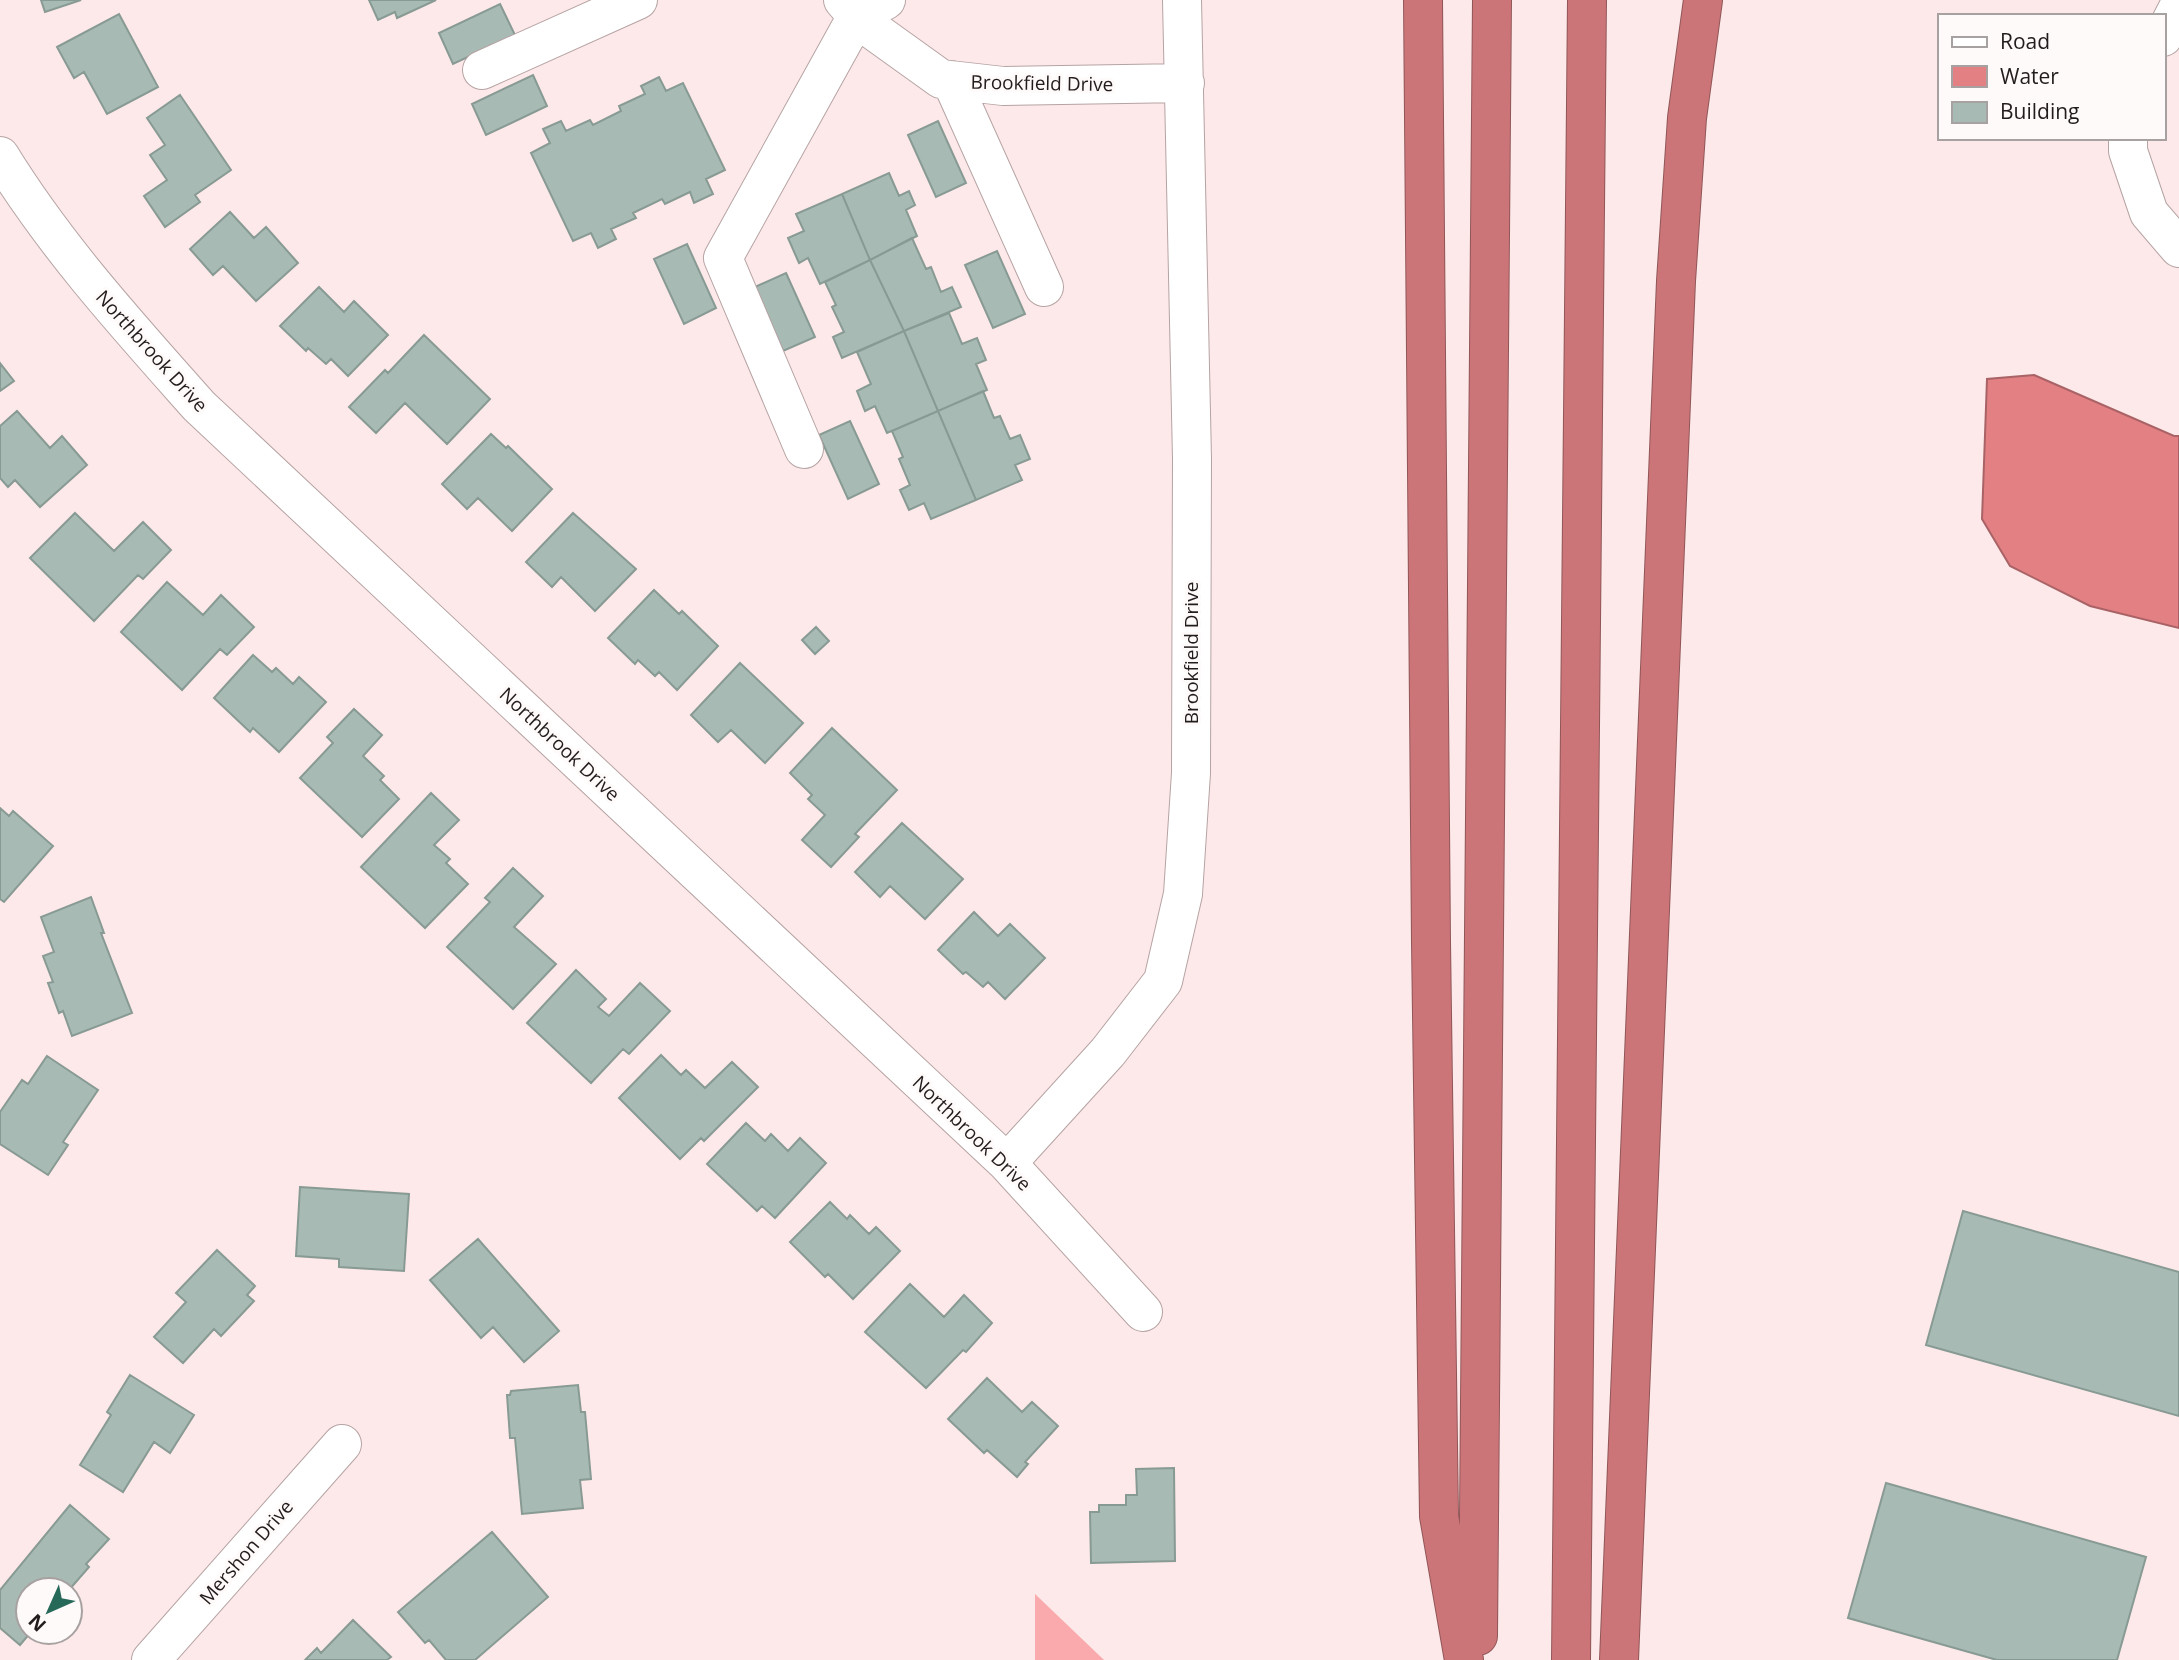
<svg xmlns="http://www.w3.org/2000/svg" width="2179" height="1660" font-family="'Open Sans',sans-serif">
  <style>
    .green { fill: #faaaac }
    .water { fill: #e38084; stroke: #a96265; stroke-width: 2 }
    .building { fill: #a8bab4; stroke: #889a94; stroke-width: 2 }
    .lines { fill: none; stroke-linecap: round; stroke-linejoin: round }
    .minor-casing { stroke: #b6a3a3; stroke-width: 40 }
    .highway-casing { stroke: #915658; stroke-width: 40 }
    .minor { stroke: #fff; stroke-width: 38 }
    .highway { stroke: #cc7578; stroke-width: 38 }
    .labels { text-anchor: middle; stroke-width: 6; stroke-linejoin: round; paint-order: stroke }
    .street-label { font-size: 19px; fill: #231c1c; stroke: #fffafa }
  </style>
  <rect width="100%" height="100%" fill="#fde9e9"/>
  <path class="green" d="M1035,1594L1104,1660H1035Z"/>
  <path class="water" d="M2034,375L2174,436H2179V628L2090,606L2010,566L1982,519L1987,379Z"/>
  <path class="building" d="M41,0H81L45,12Z
    M369,0H436L397,18L395,12L378,20Z
    M500,4L515,35L453,64L439,33Z
    M119,14L158,87L107,114L84,72L74,78L57,47Z
    M533,75L547,106L486,135L472,104Z
    M659,77L666,91L683,83L725,170L706,179L713,194L694,203L690,192L665,204L662,199L633,213L636,218L611,229L616,239L598,248L591,233L573,241L531,153L550,143L543,129L561,121L566,131L590,120L593,125L621,111L619,106L645,94L641,86Z
    M180,95L231,170L195,195L200,202L165,227L144,196L167,180L150,155L165,145L147,118Z
    M938,121L966,183L936,197L908,135Z
    M889,173L899,196L909,191L915,205L906,210L917,236L870,260L842,194Z
    M842,194L870,260L820,284L808,258L799,263L788,238L804,231L796,214Z
    M230,212L254,238L266,227L298,263L256,301L223,266L213,275L190,249Z
    M912,238L926,269L931,267L941,292L952,287L961,307L904,331L870,260Z
    M687,244L716,308L684,324L654,259Z
    M997,251L1025,314L993,328L965,265Z
    M870,260L904,331L842,358L833,337L844,332L832,307L836,305L825,282Z
    M786,273L815,337L783,351L755,287Z
    M319,287L344,312L354,301L388,335L348,376L331,359L326,364L308,348L306,351L280,326Z
    M949,313L962,344L977,338L986,360L976,364L987,390L938,411L904,331Z
    M904,331L938,411L887,433L875,406L865,411L857,391L871,384L857,352Z
    M424,335L490,399L447,444L405,403L376,433L349,407L385,370L388,373Z
    M0,363L14,381L0,391Z
    M983,391L994,418L1000,416L1010,439L1020,435L1030,459L1015,465L1022,480L976,500L938,411Z
    M17,411L50,448L62,436L87,465L40,507L15,480L8,487L0,478V426Z
    M938,411L976,500L931,519L924,503L909,510L900,490L910,485L899,459L903,457L892,431Z
    M850,421L879,484L848,499L819,435Z
    M491,434L506,448L508,446L552,489L512,531L478,498L467,509L442,484Z
    M75,513L114,551L143,522L171,550L143,579L138,575L94,621L30,558Z
    M573,513L636,569L595,611L561,577L552,587L526,562Z
    M167,582L203,615L221,595L254,627L227,655L220,649L182,690L121,632Z
    M654,590L679,614L682,611L718,646L677,690L659,672L655,676L638,660L635,664L608,638Z
    M816,627L829,641L815,654L802,640Z
    M253,655L272,672L276,668L293,684L299,677L326,702L279,752L253,728L250,732L214,698Z
    M740,663L803,723L765,763L731,730L718,742L691,715Z
    M354,709L382,735L363,756L384,776L380,780L399,799L362,837L300,778L333,743L327,737Z
    M832,728L897,790L855,834L859,837L831,867L802,840L825,815L808,799L812,795L790,773Z
    M431,793L459,820L434,845L450,859L446,863L468,884L425,928L361,867Z
    M0,808L9,816L13,811L53,846L4,902L0,899Z
    M902,823L963,879L925,919L890,886L880,897L855,872Z
    M513,868L543,896L514,927L556,964L513,1009L447,947L490,902L485,898Z
    M91,897L104,933H101L132,1013L72,1036L63,1011L59,1013L48,983L53,982L43,956L54,952L41,917Z
    M974,912L998,936L1010,924L1045,958L1005,999L988,982L983,987L966,972L963,974L938,950Z
    M576,970L606,999L598,1007L609,1016L640,983L670,1011L629,1054L623,1049L591,1083L527,1023Z
    M661,1055L681,1075L686,1070L705,1088L732,1062L758,1087L704,1141L701,1138L680,1159L619,1098Z
    M47,1056L98,1090L63,1142L68,1145L48,1175L0,1144V1112L22,1080L28,1084Z
    M746,1123L765,1141L771,1134L788,1151L800,1138L826,1163L775,1218L762,1206L757,1211L707,1164Z
    M300,1187L409,1194L404,1271L339,1267V1259L296,1256Z
    M830,1202L847,1219L850,1215L869,1234L876,1227L900,1251L853,1299L828,1274L825,1277L790,1242Z
    M1963,1211L2179,1272V1416L1926,1345Z
    M478,1239L559,1331L524,1362L493,1327L481,1338L430,1280Z
    M217,1250L255,1286L247,1295L254,1301L221,1336L214,1329L183,1363L154,1337L186,1302L176,1293Z
    M910,1284L944,1317L964,1295L992,1323L966,1352L963,1350L926,1388L865,1332Z
    M130,1375L194,1415L170,1453L154,1442L123,1492L80,1465L111,1415L107,1412Z
    M987,1378L1022,1412L1032,1402L1058,1426L1025,1462L1028,1464L1017,1477L987,1450L984,1453L948,1419Z
    M578,1385L581,1412H585L591,1479L580,1480L583,1508L522,1514L515,1438H510L507,1395H510L511,1391Z
    M1174,1468L1175,1561L1091,1563L1090,1512H1099V1505H1126V1495H1137L1136,1469Z
    M1886,1483L2146,1557L2117,1660H1997L1848,1618Z
    M70,1505L109,1539L86,1564L89,1567L69,1590H28V1632H31L20,1645L0,1628V1590Z
    M492,1532L548,1597L475,1660H446L429,1640L425,1643L398,1612Z
    M353,1620L391,1657L387,1660H305L317,1648L321,1653Z"/>
  <g class="lines">
    <g class="minor-casing">
      <path id="minor" d="M843,0L863,23L941,79L1003,86L1185,83
        M2163,37L2179,6
        M482,70L638,0
        M951,80L1044,287
        M2128,138V151L2149,213L2179,248
        M0,156C56,247 128,326 199,406L1007,1163L1143,1312
        M804,449L723,258L857,16L886,0
        M1007,1163L1108,1052L1163,981L1183,894L1191,773L1192,459L1182,0
        M151,1660L342,1444"/>
    </g>
    <g class="highway-casing">
      <path id="highway" d="M1423,0L1431,942L1439,1516L1464,1660
        M1478,1636L1492,0
        M1571,1660L1587,0
        M1619,1660L1676,281L1687,118L1703,0"/>
    </g>
    <use href="#minor" class="minor"/>
    <use href="#highway" class="highway"/>
  </g>
  <g class="labels">
    <g class="street-label">
      <text transform="translate(1042 83) rotate(1)" y="7">Brookfield Drive</text>
      <text transform="translate(152 351) rotate(48)" y="7">Northbrook Drive</text>
      <text transform="translate(1191 653) rotate(-90)" y="7">Brookfield Drive</text>
      <text transform="translate(560 744) rotate(43)" y="7">Northbrook Drive</text>
      <text transform="translate(972 1133) rotate(44)" y="7">Northbrook Drive</text>
      <text transform="translate(246 1552) rotate(-49)" y="7">Mershon Drive</text>
    </g>
  </g>
  <rect x="1938" y="14" width="228" height="126" fill="#fffafa" stroke="#a7a1a1" stroke-width="2"/>
  <rect x="1952" y="37" width="35" height="10" fill="#ffffff" stroke="#a7a1a1" stroke-width="2"/>
  <text x="2000" y="49" font-size="21" fill="#231c1c">Road</text>
  <rect x="1952" y="66" width="35" height="21" fill="#e38084" stroke="#a7a1a1" stroke-width="2"/>
  <text x="2000" y="84" font-size="21" fill="#231c1c">Water</text>
  <rect x="1952" y="102" width="35" height="21" fill="#a8bab4" stroke="#a7a1a1" stroke-width="2"/>
  <text x="2000" y="119" font-size="21" fill="#231c1c">Building</text>
  <g transform="translate(49 1611) rotate(225)"><circle r="33" fill="#fffafa" stroke="#a7a1a1" stroke-width="2"/>
  <path d="M0-5L12 26L0 18L-12 26Z" fill="#266959"/>
  <text y="-10" font-size="19" font-weight="bold" text-anchor="middle" fill="#231c1c">N</text>
  </g>
</svg>
